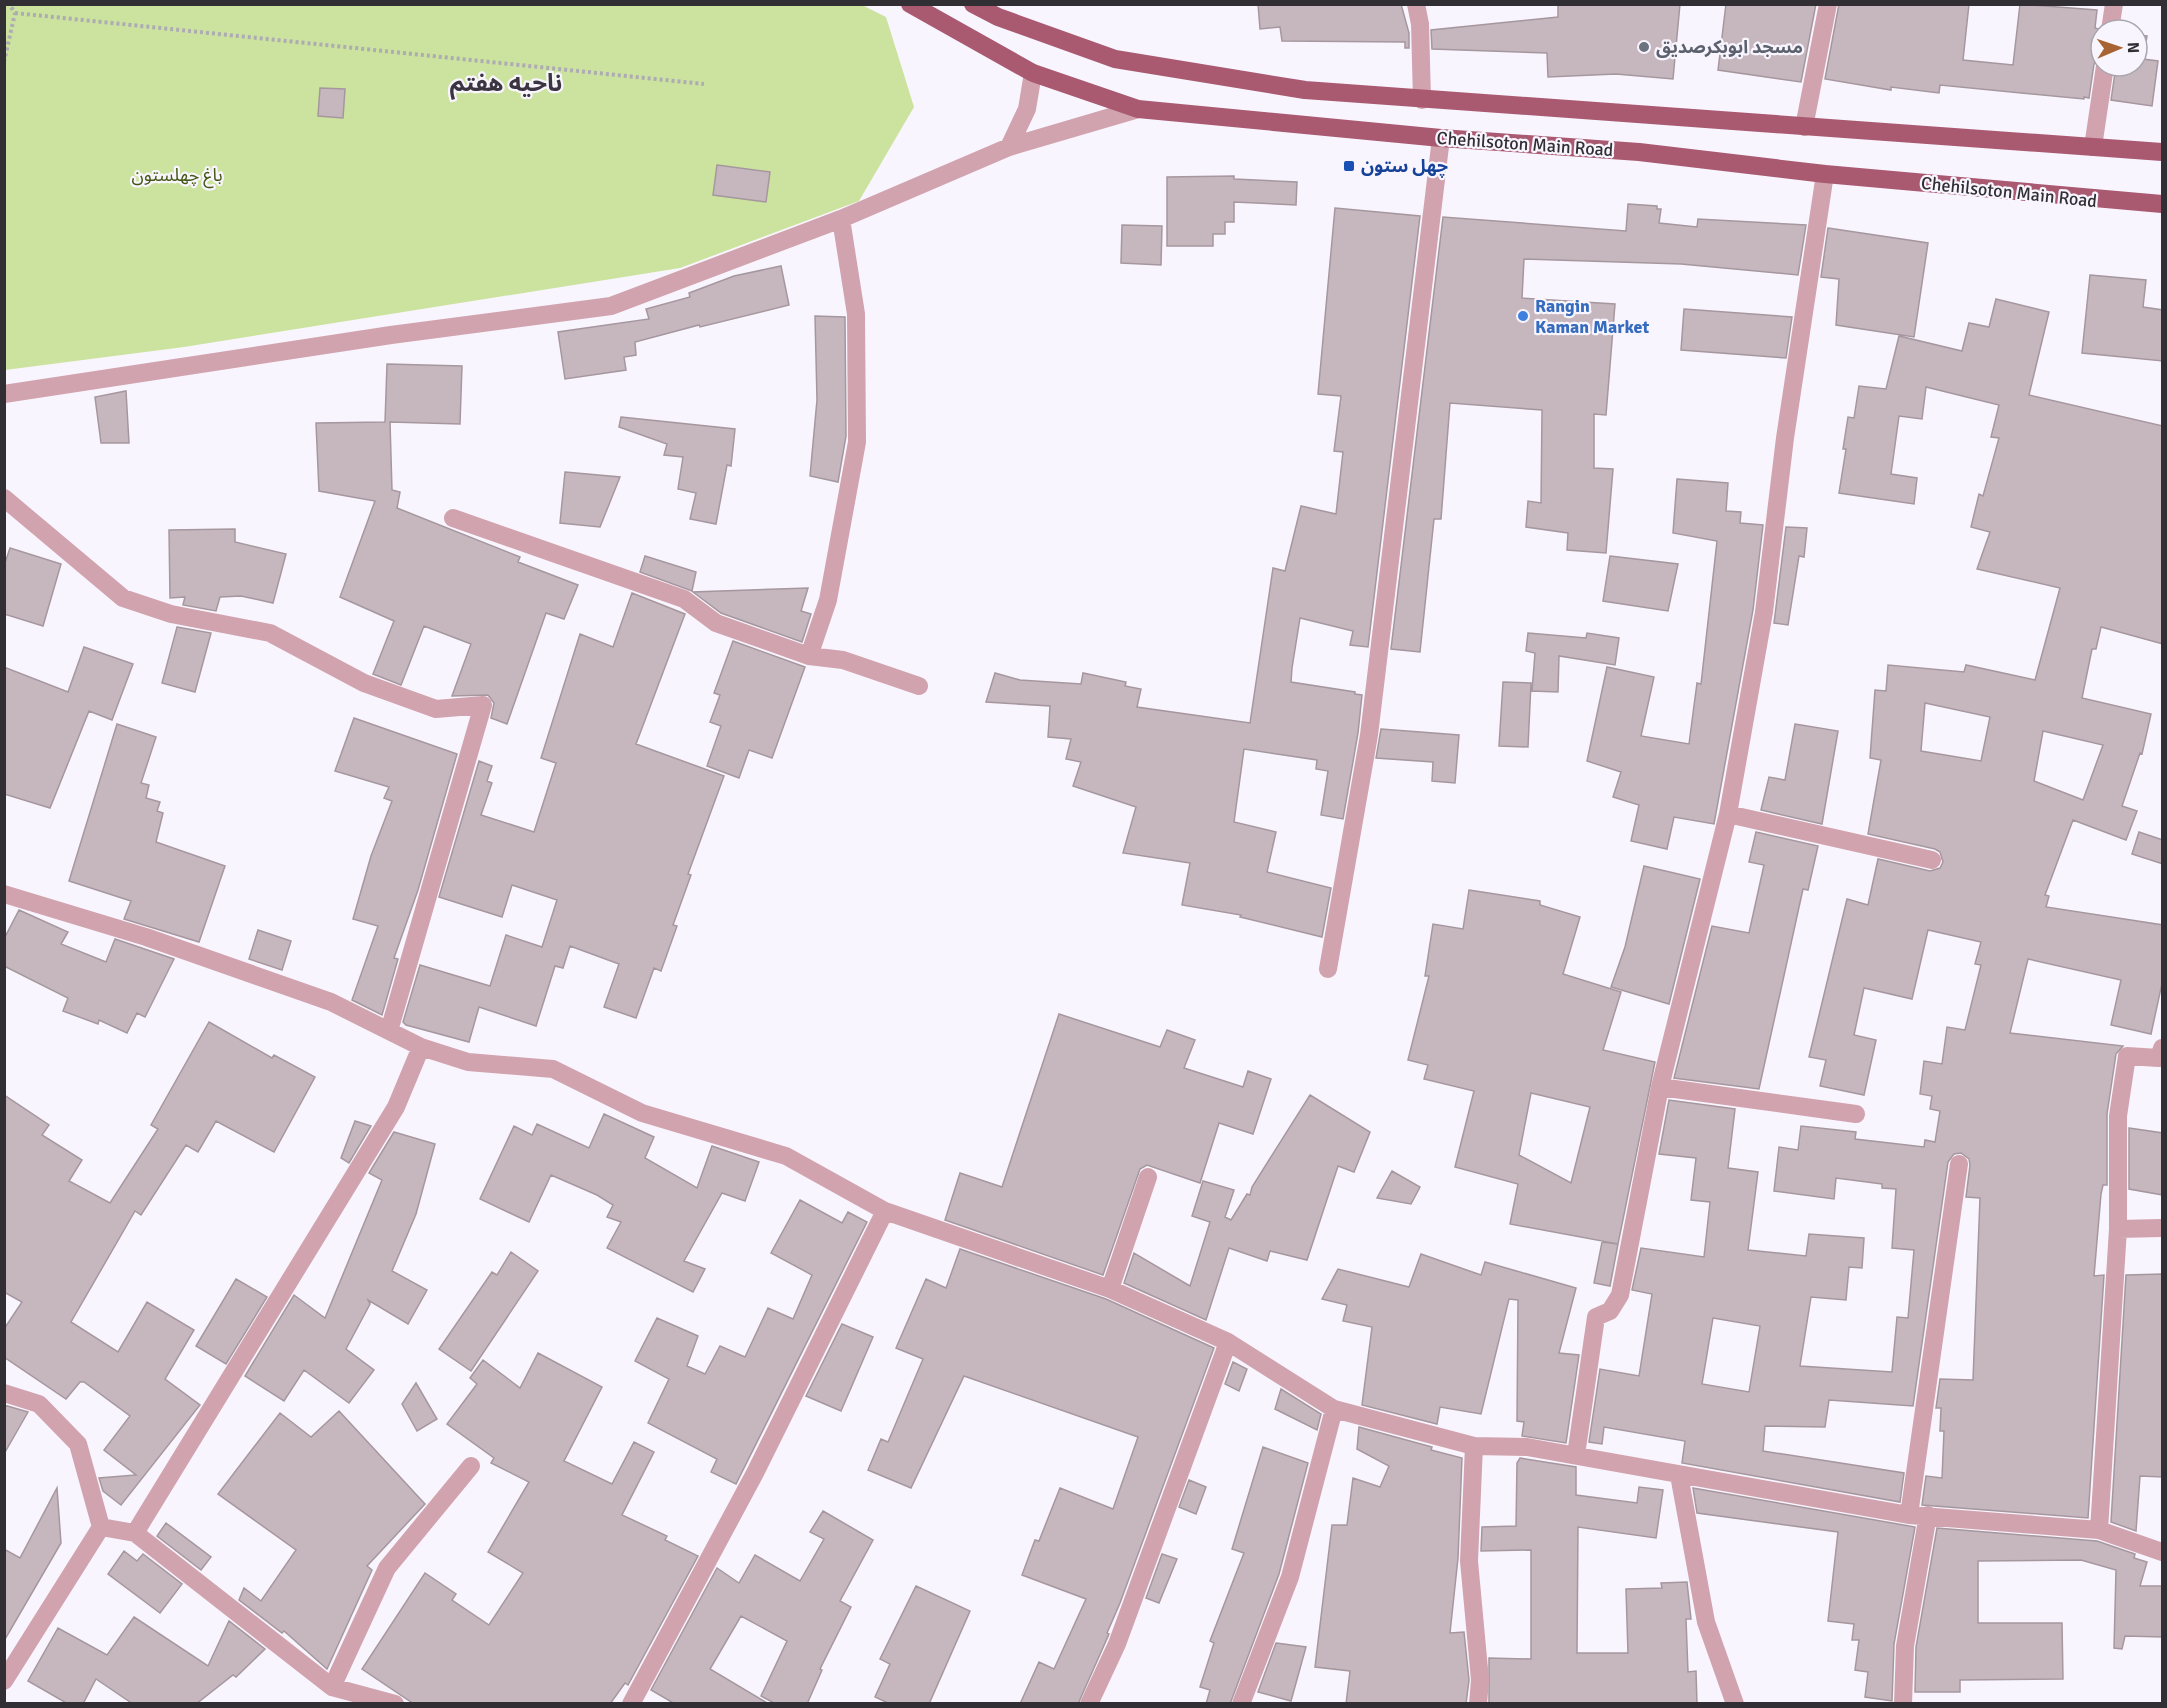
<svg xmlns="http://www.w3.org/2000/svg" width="2167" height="1708" font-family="Signika,'Noto Sans Arabic',sans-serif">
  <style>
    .green { fill: #cbe39e }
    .building { fill: #c6b7bf; stroke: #a6979f; stroke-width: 1.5; fill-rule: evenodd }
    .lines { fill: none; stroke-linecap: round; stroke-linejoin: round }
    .path { stroke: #aeabb3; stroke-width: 4; stroke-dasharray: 3 3; stroke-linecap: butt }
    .minor { stroke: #d1a3ae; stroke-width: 18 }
    .major { stroke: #a95a71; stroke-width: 18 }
    .worship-dot { fill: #6b7280; stroke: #f9f5fe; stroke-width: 2 }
    .transit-dot { fill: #1a4fb4; stroke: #f9f5fe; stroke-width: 2 }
    .shop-dot { fill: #3f7fe0; stroke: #f9f5fe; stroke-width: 2 }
    .labels { text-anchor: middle; stroke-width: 4.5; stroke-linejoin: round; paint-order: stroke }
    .worship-label { font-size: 18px; font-weight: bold; fill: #5b616d; stroke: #f9f5fe; text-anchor: start }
    .street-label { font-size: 18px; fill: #312f34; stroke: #f9f5fe }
    .transit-label { font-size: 18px; font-weight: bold; fill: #164399; stroke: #f9f5fe; text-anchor: start }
    .park-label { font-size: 18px; fill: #455816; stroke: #f9f5fe }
    .shop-label { font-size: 18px; font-weight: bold; fill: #366cbe; stroke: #f9f5fe; text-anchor: start }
    .district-label { font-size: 24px; font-weight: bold; fill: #3b3541; stroke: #f9f5fe }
  </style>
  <rect width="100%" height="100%" fill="#f9f5fe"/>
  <path class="green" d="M4,5H862L886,17L914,107L859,201L680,268L184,347L5,370Z"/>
  <path class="building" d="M1258,4H1401L1409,33V48H1405V42L1282,41L1280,27L1260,29Z
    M1558,4H1680L1673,79L1616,74L1548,77L1547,53L1432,49L1431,30L1558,17Z
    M1726,4H1816L1801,82L1718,70Z
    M1839,4H1969L1963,60L2013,65L2020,4L2097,10L2095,28L2099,29L2101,36V56L2094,64L2089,98L2084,97V99L1940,85L1939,93L1891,87V90L1825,79Z
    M2137,35L2147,36L2143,59L2158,61L2152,106L2111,100L2116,66H2137Z
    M320,88L345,89L343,118L318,116Z
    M717,165L770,172L766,202L713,195Z
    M1234,176V179L1297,182L1296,205L1234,202V222H1225V234H1213V246H1167V177Z
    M1628,204L1657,206V209H1661L1659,223L1697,227L1698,219L1806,225L1798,275L1681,264L1524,259L1522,298L1615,304L1606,415L1594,414V468L1613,469L1606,553L1567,550L1568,533L1526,527L1528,501L1541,503L1542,410L1450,403L1441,519H1434L1420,652L1391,649L1443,217L1626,231Z
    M1335,208L1420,216L1368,647L1350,645L1353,631L1300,618L1292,668L1291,682L1355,692V694L1362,695L1358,733L1343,819L1321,815L1328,771L1316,769L1317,760L1244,749L1234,822L1276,832L1267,872L1331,888L1322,937L1240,917L1241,915L1182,905L1190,863L1123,853L1136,807L1073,786L1081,762L1066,759L1071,739L1048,737L1050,706L986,702L995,673L1020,680L1081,684L1083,673L1126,682L1125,686L1141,689L1137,707L1250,723L1273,568L1285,571L1301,506L1336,514L1343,452L1334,451L1341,396L1318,394Z
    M1122,225L1162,226L1161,265L1121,263Z
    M1828,228L1928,243L1914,337L1836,325L1839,279L1821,277Z
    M781,266L789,305L700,327L699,325L635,342L636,355L624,357L626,370L565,379L558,332L649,319L646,309L690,297L689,293L734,276Z
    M2090,275L2146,280L2143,307L2163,310V361L2082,353Z
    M1996,299L2049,312L2029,395L2163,426V644L2101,627L2096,649H2092L2082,698L2151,714L2142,754L2140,753L2122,806L2137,811L2126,840L2073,820L2045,895L2049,896L2046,907L2163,925V979L2151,1034L2111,1025L2121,980L2028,959L2010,1033L2123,1046L2116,1054L2107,1114V1185H2103L2101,1194L2094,1276L2104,1275L2088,1518L1922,1505L1926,1476L1942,1478L1944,1431H1940L1941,1408H1936L1940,1379L1973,1380L1980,1198L1966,1197L1970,1165L1969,1159L1961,1153L1954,1154L1948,1162L1913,1406L1829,1400L1825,1427L1765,1426L1763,1451L1904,1473L1900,1502L1682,1463L1685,1441L1604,1427L1602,1444L1589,1442L1600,1369L1639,1376L1652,1294L1632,1290L1641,1248L1704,1257L1710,1202L1691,1200L1696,1158L1659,1154L1669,1100L1735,1109L1728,1168L1758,1172L1748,1250L1806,1256L1809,1234L1864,1238L1862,1268L1849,1267L1846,1300L1811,1297L1800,1366L1892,1372L1897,1317L1908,1318L1914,1250L1892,1248L1896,1189L1882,1188V1184L1836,1178L1834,1199L1774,1191L1779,1147L1798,1150L1801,1126L1856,1132L1855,1139L1924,1147L1925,1140L1935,1142L1940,1111L1930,1109L1932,1096L1920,1094L1924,1061L1942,1064L1947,1027L1965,1030L1981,965L1975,964L1981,942L1928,930L1912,999L1864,988L1854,1035L1876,1040L1864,1095L1820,1086L1826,1060L1809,1057L1847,899L1868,905L1878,859L1930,871L1940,868L1943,862L1940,852L1935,849L1868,834L1881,760L1870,758L1875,690L1886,691L1888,665L1964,672L1966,665L2035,680L2060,588L1977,569L1990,532L1971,527L1979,494L1983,496L1999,438L1991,437L1999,405L1926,387L1922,419L1899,416L1891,474L1917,478L1914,504L1839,493L1846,449H1843L1848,417L1854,418L1859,386L1886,389L1899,336L1962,351L1969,323L1989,327ZM1925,703L1990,717L1981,761L1921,751ZM2043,731L2103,745L2083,800L2034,781ZM1713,1318L1760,1326L1749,1392L1702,1384Z
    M1684,309L1792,317L1786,358L1681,350Z
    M815,316L845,317L846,436L838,482L810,476L817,400Z
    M387,364L462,366L460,424L390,422L392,490L400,492L397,508L520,557L518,562L578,585L564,619L546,613L507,724L491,718L494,703L488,695L452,696L471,644L424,626L401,685L373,674L394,621L340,597L375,501L319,491L316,423L385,422Z
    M126,391L129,443H101L95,397Z
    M621,417L735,429L731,466L727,465L716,524L690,519L696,493L678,489L683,457L664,455L667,444L619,427Z
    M565,472L620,477L600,527L560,523Z
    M1677,479L1728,483L1726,511L1741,512L1740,523L1763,525L1753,610L1714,824L1674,817L1667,849L1631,841L1639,805L1613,797L1621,772L1587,761L1607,667L1654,677L1641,736L1689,744L1697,683L1701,684L1717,541L1673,533Z
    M1786,527L1807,528L1804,557L1799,556L1788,625L1774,623Z
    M235,529V542L286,554L273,603L241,596L220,597L216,611L183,605L185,597L170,598L169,530Z
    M10,548L61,564L43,626L4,614V566Z
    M645,556L696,572L692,591L640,572Z
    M1610,556L1678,564L1668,611L1603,601Z
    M808,588L801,611L811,614L802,642L721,613L693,592Z
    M632,593L685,614L636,744L724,776L688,874L691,875L673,925L677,926L661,971L654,968L636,1018L604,1007L619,964L570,946L563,968L555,966L536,1026L479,1007L469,1042L406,1025L403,1022L420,965L490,986L506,935L542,947L557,900L512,885L502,917L439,897L479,761L492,766L487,781L492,783L481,815L534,832L556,763L541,758L580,634L613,647Z
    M177,627L211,633L195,692L162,683Z
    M1528,633L1586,638L1587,633L1619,638L1615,665L1559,656L1558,692L1532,691L1535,653L1526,651Z
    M733,641L805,667L772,758L749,750L739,778L707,766L721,726L710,722L720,695L714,693Z
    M84,647L133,664L112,720L89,711L50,808L4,794V667L68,692Z
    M1503,682L1531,683L1528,747L1499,746Z
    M354,718L457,754L418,890L394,958L398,959L382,1015L352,1000L378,926L353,919L371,856L392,801L384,798L389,787L335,771Z
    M117,724L156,737L141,783L149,785L146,798L160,802L157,811L163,813L156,842L225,866L199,942L124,919L131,901L69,881Z
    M1795,724L1838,731L1822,824L1761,810L1769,777L1785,780Z
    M1381,729L1459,735L1455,783L1432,781L1433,762L1376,758Z
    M1756,832L1818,846L1808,890L1803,889L1759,1089L1674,1078L1712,926L1749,933L1764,865L1749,862Z
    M2139,832L2163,840V864L2132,854Z
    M1644,866L1700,879L1669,1004L1611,987L1625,947Z
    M1469,890L1540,901V905L1580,917L1563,974L1621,992L1603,1050L1655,1062L1618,1244L1510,1224L1518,1184L1455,1167L1474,1091L1424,1079L1428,1065L1408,1060L1429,976H1425L1433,924L1463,929ZM1531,1093L1590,1107L1571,1183L1519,1155Z
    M19,910L68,932L61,944L106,962L115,939L174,959L145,1017L137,1013L127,1033L99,1020L98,1024L63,1011L68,998L4,966V939Z
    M258,930L291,941L282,970L249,959Z
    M1059,1014L1160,1047L1167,1030L1195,1040L1184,1068L1243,1087L1248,1071L1271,1079L1253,1134L1219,1123L1200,1183L1147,1165L1140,1169L1103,1275L945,1220L960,1173L1002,1187Z
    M209,1022L272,1058L274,1055L315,1077L274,1152L216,1121L198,1152L186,1145L141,1215L135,1211L71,1322L118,1352L147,1302L194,1330L165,1379L200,1405L121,1505L103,1491L99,1478L136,1475L104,1450L130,1416L84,1382H80L66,1399L4,1357V1329L22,1302L4,1292V1095L49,1125L42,1135L82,1160L69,1181L110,1203L158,1129L151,1125Z
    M1310,1095L1370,1132L1354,1172L1338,1166L1307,1260L1270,1251L1267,1261L1229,1248L1206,1320L1124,1283L1134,1253L1190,1286L1210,1222L1192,1216L1203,1181L1234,1190L1225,1217L1231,1220L1247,1194L1250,1195L1252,1187Z
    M604,1114L654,1137L645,1158L697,1188L712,1146L759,1162L745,1201L722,1193L684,1261L705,1269L693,1292L607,1248L621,1222L607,1217L613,1205L597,1195L551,1175L529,1222L480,1199L514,1126L532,1135L537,1124L589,1148Z
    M355,1121L371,1126L349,1163L341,1158Z
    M2129,1128L2163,1133V1195L2129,1189Z
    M394,1132L435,1144L416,1214L392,1271L427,1290L408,1324L368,1300L370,1304L346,1349L374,1370L349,1403L304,1370L284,1401L245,1376L294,1295L325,1318L382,1180L369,1173Z
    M1392,1171L1420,1187L1411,1204L1377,1198Z
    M800,1200L842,1223L848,1212L867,1222L736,1484L711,1472L717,1459L648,1423L669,1379L635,1361L657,1318L698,1336L687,1366L705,1374L720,1346L745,1357L768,1308L793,1319L812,1275L771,1253Z
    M1602,1242L1618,1244L1610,1286L1594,1283Z
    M960,1249L1106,1299L1214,1348L1120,1603L1107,1633L1109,1634L1078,1704H1020L1039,1662L1054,1669L1086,1599L1022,1575L1035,1540L1039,1541L1060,1488L1113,1509L1138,1437L964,1376L911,1488L868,1470L881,1439L888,1442L923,1359L896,1348L926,1279L946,1288Z
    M511,1252L538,1271L471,1371L439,1349L492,1272L497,1275Z
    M1421,1254L1481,1275L1485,1262L1576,1288L1559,1353L1579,1355L1566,1443L1522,1436L1524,1422L1517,1421L1518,1300L1509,1299L1481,1414L1440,1407L1437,1424L1362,1405L1372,1327L1343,1321L1347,1305L1322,1299L1338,1269L1409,1287Z
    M2163,1274V1477L2140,1476L2136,1531L2111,1522L2126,1275Z
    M236,1279L267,1297L226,1364L196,1346Z
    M842,1324L873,1337L841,1411L806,1396Z
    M538,1353L602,1387L564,1461L612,1484L634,1442L654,1452L622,1515L667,1536L665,1540L698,1556L628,1685L625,1683L610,1704H414L362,1669L425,1573L456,1594L452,1600L489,1625L523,1573L488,1552L529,1482L491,1463L494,1458L447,1424L477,1384L470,1378L483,1360L520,1388Z
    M1233,1362L1247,1369L1239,1391L1225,1384Z
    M416,1383L437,1419L417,1431L402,1404Z
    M1281,1389L1321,1414L1317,1430L1275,1409Z
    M4,1405L28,1412L4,1454Z
    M339,1411L425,1504L367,1566L372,1570L327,1669L284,1631L282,1633L239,1600L244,1588L261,1601L296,1550L218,1494L280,1413L311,1437Z
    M1359,1427L1432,1447L1431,1450L1462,1458L1458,1558L1450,1633L1464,1632L1469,1680L1466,1704H1346L1350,1671L1315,1667L1332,1525H1347L1353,1478L1380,1487L1389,1466L1357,1449Z
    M1263,1447L1308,1463L1279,1574L1230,1704H1206L1210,1690L1200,1687L1214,1643L1210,1641L1244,1553L1232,1549Z
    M1520,1458L1576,1467V1495L1637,1503L1639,1487L1663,1490L1656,1538L1578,1527L1577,1653H1628L1626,1589L1662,1588L1661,1583L1687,1582L1691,1619H1686L1688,1672L1696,1671L1697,1704L1489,1703V1658L1531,1659V1550L1481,1551L1482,1527L1516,1526L1517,1463Z
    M1189,1480L1206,1487L1196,1514L1179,1507Z
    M57,1488L61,1543L4,1641V1549L20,1558Z
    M1693,1488L1915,1527L1894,1644L1892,1701L1865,1697L1868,1672L1855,1670L1859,1640H1852L1854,1624L1828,1621L1838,1532L1697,1513Z
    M823,1511L873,1540L840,1601L851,1607L820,1669L822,1670L807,1704H776L761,1696L787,1641L741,1616L710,1669L769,1704H675L651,1690L717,1568L739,1583L755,1555L800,1581L824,1539L810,1532Z
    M166,1523L211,1557L201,1570L157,1536Z
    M1937,1528L2097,1541L2135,1554L2134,1558L2147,1562L2140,1586H2163V1637L2125,1636L2122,1649L2114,1648L2116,1570L2081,1560L1978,1561V1623H2062L2063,1679L1960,1680V1692H1915L1916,1647Z
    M124,1551L137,1561L143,1554L182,1584L160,1613L108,1574Z
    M1162,1554L1177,1559L1159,1603L1146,1598Z
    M916,1586L970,1611L929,1704H890L875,1697L890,1664L880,1659Z
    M134,1617L208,1666L229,1621L265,1649L236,1677L233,1675L196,1704H133L96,1679L83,1704H68L28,1681L58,1628L107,1655Z
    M1276,1643L1306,1647L1291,1701L1258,1692Z"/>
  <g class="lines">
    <path class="path" d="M15,13L704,84
      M4,62L15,13L9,4"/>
    <path class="minor" d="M1416,4L1420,24L1422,100
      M2110,30L2114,4
      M1804,127L1828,4
      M1009,147L1027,109L1033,73
      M2093,147L2105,66
      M4,394L391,335L611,306L841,219L1009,147L1138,109
      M4,498L123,598L171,614L270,633L364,683L436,709L483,705L389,1031
      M453,518L684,599L716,623L809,656L843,660L919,686
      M809,656L828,600L857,442L856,314L841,219
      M1728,814L1932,860
      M4,894L146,937L331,1002L421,1047L468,1062L553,1069L642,1113L786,1156L885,1211L1110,1289L1228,1342L1334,1409L1474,1446L1527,1447L1909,1515L2099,1530L2162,1552
      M1328,969L1369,735L1441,138
      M1660,1087L1856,1114
      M2118,1229L2162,1228
      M1110,1289L1148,1177
      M4,1393L39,1404L78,1444L101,1527L135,1533L332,1687L395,1704
      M1474,1446L1469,1561L1480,1680L1478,1704
      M1576,1455L1596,1317L1610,1311L1620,1295L1660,1087L1728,814L1764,612L1785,438L1825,174
      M1679,1475L1706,1622L1735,1704
      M1909,1515L1959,1164
      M2099,1530L2118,1229V1116L2127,1056L2159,1058L2162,1048
      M135,1533L396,1107L421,1047
      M4,1681L101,1527
      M332,1687L387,1568L471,1466
      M631,1704L755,1473L885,1211
      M1089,1704L1117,1644L1228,1342
      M1241,1704L1290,1577L1334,1409
      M1903,1704L1905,1646L1928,1515"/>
    <path class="major" d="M910,4L1033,73L1138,109L1441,138L1639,152L1825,174L2162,204
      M973,4L998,17L1115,59L1305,90L2162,152"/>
  </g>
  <circle class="worship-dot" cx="1644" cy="47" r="6"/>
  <rect class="transit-dot" x="1343" y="160" width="12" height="12" rx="3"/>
  <circle class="shop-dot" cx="1523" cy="316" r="6"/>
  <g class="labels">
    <g class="worship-label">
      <text x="1656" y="53">مسجد ابوبکرصدیق</text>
    </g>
    <g class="street-label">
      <text transform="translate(1525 144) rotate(4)" y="6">Chehilsoton Main Road</text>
      <text transform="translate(2009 192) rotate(6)" y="6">Chehilsoton Main Road</text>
    </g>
    <g class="transit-label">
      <text x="1361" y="172">چهل ستون</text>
    </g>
    <g class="park-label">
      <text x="177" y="181">باغ چهلستون</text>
    </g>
    <g class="shop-label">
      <text x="1535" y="312">Rangin<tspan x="1535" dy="21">Kaman Market</tspan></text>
    </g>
    <g class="district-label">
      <text x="506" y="91">ناحیه هفتم</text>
    </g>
  </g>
  <rect width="2167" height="1708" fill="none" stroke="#312f34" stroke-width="12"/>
  <g transform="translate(2119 48) rotate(88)"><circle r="28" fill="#f9f5fe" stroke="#a9a6ad" stroke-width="1.5"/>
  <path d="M0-4.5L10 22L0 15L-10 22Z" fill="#a76432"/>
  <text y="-9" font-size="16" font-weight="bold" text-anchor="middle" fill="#312f34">N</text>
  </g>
</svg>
